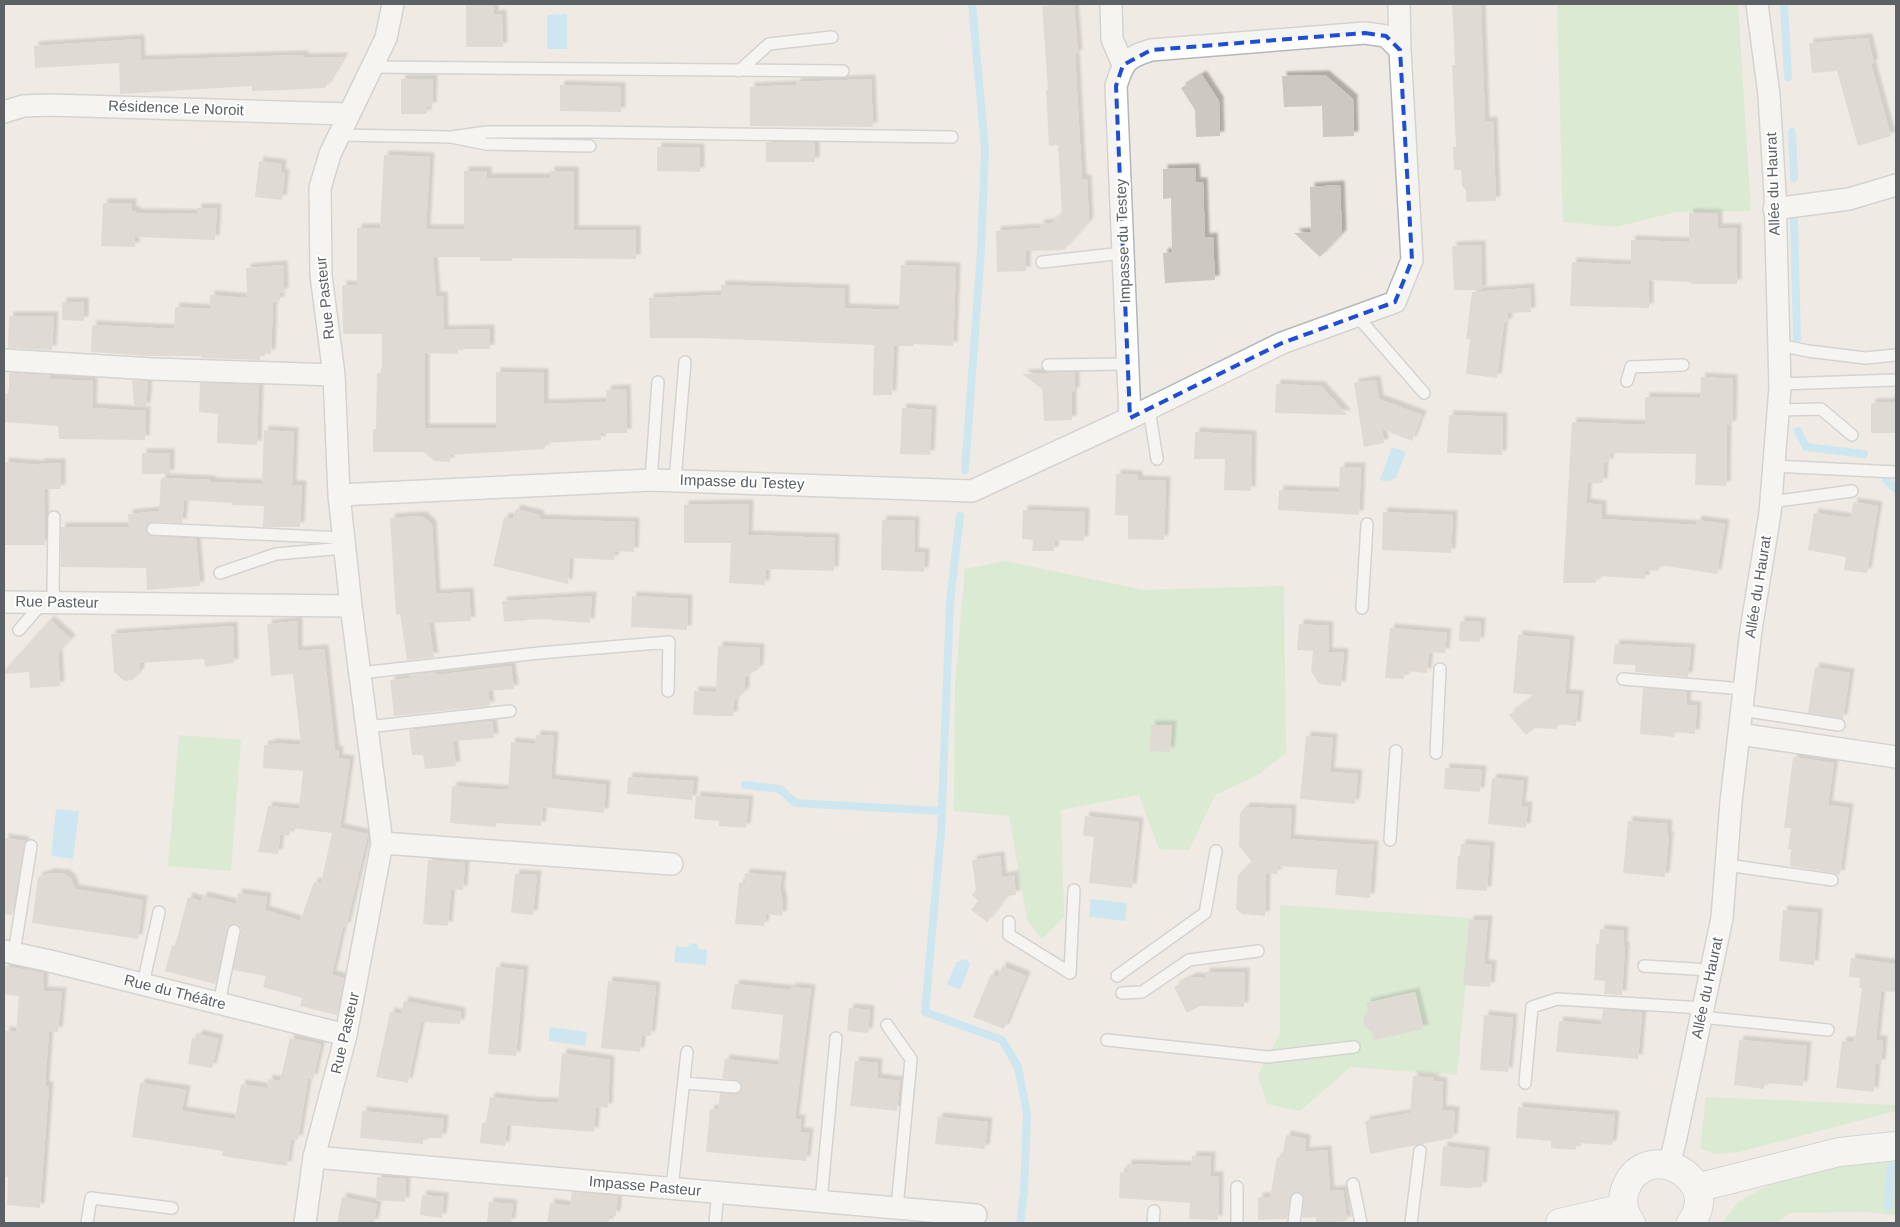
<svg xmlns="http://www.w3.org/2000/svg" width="1900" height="1227" font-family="Helvetica,sans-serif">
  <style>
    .green { fill: #c3e8bf }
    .water { fill: #a4e1ff }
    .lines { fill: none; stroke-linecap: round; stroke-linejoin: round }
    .stream { stroke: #a4e1ff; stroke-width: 8 }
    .building { fill: #cdc8c2; filter: url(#shadow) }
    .lane-casing { stroke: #b4b7bb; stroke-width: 14 }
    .street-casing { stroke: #b4b7bb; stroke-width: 24 }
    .secondary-casing { stroke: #b5babf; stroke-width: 30 }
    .lane { stroke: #fff; stroke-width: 11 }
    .street { stroke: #fff; stroke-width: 21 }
    .secondary { stroke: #fff; stroke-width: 28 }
    .marked { fill: none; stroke: #1d4ed8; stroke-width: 4; stroke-dasharray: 10 6; stroke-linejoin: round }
    .labels { text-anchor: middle; stroke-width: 4; stroke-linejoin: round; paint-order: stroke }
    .street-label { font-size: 15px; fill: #5c6165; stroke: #fff }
  </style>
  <defs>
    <filter id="shadow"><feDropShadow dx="4.5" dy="-4.5" stdDeviation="1" flood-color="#0004"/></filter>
  </defs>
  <rect width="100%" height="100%" fill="#efebe4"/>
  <path class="green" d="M1557,4H1738L1751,211L1676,212L1616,227L1563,222Z
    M1005,561L1144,590L1284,586L1286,753L1258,775L1215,795L1189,850L1159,849L1139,795L1061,810L1064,917L1042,939L1027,920L1009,816L954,811L955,685L965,569Z
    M179,735L241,740L231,871L168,866Z
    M1280,905L1472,918L1457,1075L1351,1067L1300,1111L1267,1104L1258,1075L1280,1033Z
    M1706,1097L1896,1105V1111L1739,1152L1714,1154L1700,1148Z
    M1896,1155V1215L1864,1212L1790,1213L1777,1223H1722L1738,1202L1782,1178Z"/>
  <path class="water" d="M567,14V49H547V15Z
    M1392,447L1406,452L1396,478C1391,481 1386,482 1380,480Z
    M56,809L79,811L73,859L51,856Z
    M1091,899L1127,903L1125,921L1089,917Z
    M692,943L697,944L698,949L707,950L706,965L674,962L676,946L686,947Z
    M962,959L967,960L970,965L960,990L947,984L957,961L959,962Z
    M550,1027L587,1032L585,1046L549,1041Z"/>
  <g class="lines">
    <path class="stream" d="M1784,4L1788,77
      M1792,132L1794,178
      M1794,219L1797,339
      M1798,431L1806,447L1864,454
      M965,470L981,251L985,149L972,4
      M1886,480L1896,489
      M960,516L950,602L941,832L925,1012L1002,1040L1018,1067L1027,1114L1024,1192L1020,1223
      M745,785L780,789L795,803L942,811
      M1888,1206L1891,1167"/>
  </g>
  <path class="building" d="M466,4H494V15L502,14L503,47H466Z
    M1074,4L1078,54H1075L1082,179H1087L1089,222L1064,250L1026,251V271L997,272L996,231L1040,228V224L1051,223L1062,212L1058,145L1049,146L1046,90H1048L1042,6Z
    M1452,4H1481L1485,122L1493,121L1496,201L1466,202V190L1462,186L1461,170H1454L1453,147H1456L1452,65H1455Z
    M1868,38L1874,64H1871L1891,136L1858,146L1837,71L1812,73L1809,43Z
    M140,39L141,60L304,55V58L344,57L325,88L284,90L252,91V86L120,94L119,63L35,68L34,46Z
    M1202,75L1219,101L1220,136L1196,137L1195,110L1181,88Z
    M1325,75L1353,99L1354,136L1323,137L1322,106L1284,107L1282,76Z
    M401,79H433L432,107H427V114H401Z
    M871,79L873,127L750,126V87L796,85V82Z
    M560,85L621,87V112L560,111Z
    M766,142L815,143V162H766Z
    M657,147L700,148V172L657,171Z
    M384,155L430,157L426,229H464V171H487V178H550V171H574V230H636V259L512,258V261H480V257H433L436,296H443L444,330L490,329V349H458V354L425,353V428H496V372L544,373V404L607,402L606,390L626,389L627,433H601V440L545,443V449L450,455V462L434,461L424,452H373V429H376L377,373H382V334H343L342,285L357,286V228H380Z
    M259,161L282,164L281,173L285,174L282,200L255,197Z
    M1195,168L1196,182H1203L1205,238L1213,237L1215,280L1165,283L1163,253L1172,252L1171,198L1163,199V169Z
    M1340,185L1342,234L1320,257L1294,233L1311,232L1310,187Z
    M103,203H132V211H136V213L197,214V208H217L215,240L135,237V247L101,246Z
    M1689,213L1718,214V228H1737V284H1691V282L1649,280V308L1570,306L1572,262L1631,265V240L1689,242Z
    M1481,245L1482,290H1454L1452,246Z
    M283,265L284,293L280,292V301L273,302L271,354L260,353V360L201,358V356H149L91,352L92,325L174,329L175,307L210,309V295L247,298L246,268Z
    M901,265L956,267L953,346L913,344V346H894L892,395H873L874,345L703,338H650L649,298L721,295V285L845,289V308L899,310Z
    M1530,288L1531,312L1508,313V323H1504L1497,378L1466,374L1470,339H1466L1472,292Z
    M62,302H84V321L62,320Z
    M9,316H54L52,350L8,348Z
    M1075,372V392H1072V420L1044,421L1042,389L1022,374Z
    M9,373L51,375V379L93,381L92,408L146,411L145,440L59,439L58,426L4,422V394H9Z
    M1701,377L1733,379L1732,425H1727L1726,486L1695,485L1696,454L1610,453L1609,463L1604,462L1603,483H1588L1586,503L1602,505V519L1696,525L1697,520L1725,524L1717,574L1660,565L1659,571L1645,570V579L1597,576L1596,583H1563L1572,422L1645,425V397L1700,398Z
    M132,380L148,381L146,407H134Z
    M1376,380L1379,399L1422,415L1412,441L1382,429L1384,443L1364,447L1354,383Z
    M200,383L259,385L257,445L217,443L218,414L199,412Z
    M1276,384L1321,386L1347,415L1275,413Z
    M1896,402V433H1871V403Z
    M902,408L932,410L930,455L900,454Z
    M1449,415L1503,417L1502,455L1447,453Z
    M264,430L294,432L292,485H302L300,527H263L264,506L232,505V503L184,500L182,523L153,522L147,525L146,529L149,535L152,536L196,539L200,586L147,590L146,568L61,567V527H129L128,514L159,511L161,478L211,480V482L262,484Z
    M1195,432L1252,435L1251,491L1224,490L1225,459H1194Z
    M142,453H170V474H142Z
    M4,462L40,465V463H61V489H44L45,545H4Z
    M1340,467H1361L1359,515L1278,510L1279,490L1339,492Z
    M1116,474L1138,475V480L1166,481L1164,540L1128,539V516L1115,515Z
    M1853,502L1878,506L1867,573L1844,570L1846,557L1808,550L1814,513L1851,518Z
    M749,504L748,535L835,538L834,571L766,569L765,585L729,583L731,543H684V505Z
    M516,509L540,515L539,519L635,522L634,552L615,551L614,560L570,558L568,584L493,566L504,517L513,519Z
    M1023,510L1085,512L1084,541L1055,540L1054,551H1032L1033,540L1022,539Z
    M1383,512L1453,515L1451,553L1382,550Z
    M422,516L432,525L436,594L469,592L471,621L429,623L434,657L407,660L400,614L396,615L390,518Z
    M882,520L915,521L914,552L925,553L924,572L881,570Z
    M592,596L590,623L540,619L504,622L502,601Z
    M632,596L688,599L687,630L631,627Z
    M50,620L71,639L58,653L60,686L30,688L29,672L4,674V671Z
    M298,621V651L324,649L335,750L339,751L338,758L350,760L340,828L368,834L346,927L343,926L332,975L344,978L337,1015L300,1006L302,998L263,987L266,976L233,970L241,932V928L236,924H231L227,929L215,984L165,971L172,946H175L188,897L201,901L203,896L236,904L238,893L267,897L265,910L300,921L314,882L321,883L332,833L291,828L289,836L280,834L278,854L258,852L268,806L299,809L303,771L263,768L264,745H271V743L301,745L293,674L271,676L267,624Z
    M1460,621L1481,622L1480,642L1459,641Z
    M1299,624L1329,626L1328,652L1344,653L1341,686L1319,684L1311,671L1313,651L1297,650Z
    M233,626L234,663L205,667L204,659L140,663V671L133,680L124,681L114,672L111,634Z
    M1390,628L1447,633L1445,653L1429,652L1427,673L1405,671L1404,679L1385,678Z
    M1518,635L1570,640L1565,694L1579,695L1576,726L1558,724L1557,729L1535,728L1526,735L1509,715L1535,695L1513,693Z
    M1615,644L1691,648L1688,677L1635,672V665L1613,664Z
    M718,646L760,648L759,669L745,677V691L734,701L733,716H717L715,717L716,716L693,715L694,691L716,692Z
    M511,666L514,689L488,691L490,706L394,716L390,680L410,678L409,675L436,672V675Z
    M1815,667L1850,673L1843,719L1808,713Z
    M1643,688L1687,692L1686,705L1697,706L1695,734L1675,732L1674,737L1640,734Z
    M492,721L494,738L453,741L456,766L425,769L423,755H412L409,730Z
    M1151,725H1172L1170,752L1150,751Z
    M536,735L554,736L551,779L606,785L604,813L543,807L541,826L496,823V827L450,823L452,786L508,790L511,742L535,744Z
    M1306,736L1333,738L1330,772L1358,774L1355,804L1300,799Z
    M1793,757L1834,763L1828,805L1849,808L1840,875L1833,873L1790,866L1791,849H1788L1791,828H1784Z
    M1445,768L1482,770L1480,792L1444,789Z
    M628,777L694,781L692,800L627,794Z
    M1492,778L1524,781L1521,806H1528L1526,828L1488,824Z
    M696,796L749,800L746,828L719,826V821L694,819Z
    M1246,807L1292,809L1290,839L1374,845L1370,898L1335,895L1337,870L1278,866L1277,874H1266L1265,916L1242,914L1236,909L1238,875L1252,862L1239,846L1240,813Z
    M1085,816L1139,822L1132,888L1089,883L1094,837L1083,836Z
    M1628,821L1668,824L1667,836H1669L1665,877L1623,873Z
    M4,838L25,841L12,915L4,914Z
    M1461,844L1490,846L1487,891L1456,889L1458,856H1460Z
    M1000,856L1002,877L1014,875L1016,895L1007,896L987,922L971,910L978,901L972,895L976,890L972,860Z
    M428,860L465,863L463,890L451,889L448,926L423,924Z
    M50,873L65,874L71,879L75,889L143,900L138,939L32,923L38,877Z
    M745,873L782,876L780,890L783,903L782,916L766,914L764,926L735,924L739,883H745Z
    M515,874L537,875L533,915L511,913Z
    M1783,910L1818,913L1814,965L1779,961Z
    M1469,920H1488L1484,964L1492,965L1490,987L1463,985Z
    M1600,929L1624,931L1623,946H1625L1622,995L1604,994L1605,981L1594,980L1596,944H1599Z
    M1851,958L1896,964V992L1881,991L1876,1040H1883L1881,1064H1876L1874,1092L1836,1088L1842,1041L1854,1042L1855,1039L1862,988H1859L1860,978L1849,977Z
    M4,966L44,973L43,991L62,992L58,1032L49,1031L45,1086H49L40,1208L7,1205L8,1177L4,1176V1048L5,1031L16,1032L19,996L4,994Z
    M1002,966L1026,976L1004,1029L973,1017L991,974L998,977Z
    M496,967L524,970L516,1056L488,1054Z
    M1205,972H1245L1244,1007L1200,1006L1187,1013L1174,987L1192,977L1205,978Z
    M608,981L656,986L651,1036L642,1035L640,1052L601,1048Z
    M735,984L791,990V987L811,989L795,1119H801L800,1132H809L806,1161L706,1152L710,1109L718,1110L720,1093L738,1094L742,1088L739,1081L722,1078L725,1059L778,1065L783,1015L731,1009Z
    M1415,992L1424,1029L1374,1040L1372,1032L1365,1027L1363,1018L1368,1011L1366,1003Z
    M404,1001L461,1012L460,1024L421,1022L408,1083L376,1077L390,1012L401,1014Z
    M849,1008L870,1010L868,1033L847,1031Z
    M1603,1009L1642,1013L1638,1059L1556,1052L1559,1021L1601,1025Z
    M1484,1015L1513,1018L1508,1072L1480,1070Z
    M198,1034L219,1039L212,1068L188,1064L192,1038H197Z
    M290,1038L321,1044L313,1079L308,1078L298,1140L291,1139L287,1166L222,1156L223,1151L132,1137L140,1083L186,1090L182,1111L235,1119L241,1084L267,1088L268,1079L280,1081Z
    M1739,1040L1807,1046L1803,1086L1765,1083L1764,1089L1734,1085Z
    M562,1053L610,1060L608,1108L596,1107L594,1132L507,1125L505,1146L480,1143L482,1123H486L490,1097L537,1102H558Z
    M855,1061L878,1063L877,1078L900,1081L897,1111L850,1106Z
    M1413,1076L1434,1078V1081L1443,1082L1442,1110L1455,1111L1453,1138L1370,1154L1365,1121L1410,1113Z
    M1518,1107L1615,1115L1612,1145L1576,1143V1150L1551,1148V1141L1516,1138Z
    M362,1111L444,1119L442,1138H423V1144L360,1138Z
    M938,1117L988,1122L985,1149L935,1144Z
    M1286,1135L1306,1139L1305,1152L1327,1150L1330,1191L1343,1190L1347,1221L1316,1223V1217L1302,1218L1304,1197L1297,1192L1291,1194L1290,1198L1287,1219L1258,1220V1197H1270L1277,1157L1282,1158Z
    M1443,1146L1485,1151L1482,1187L1469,1188L1440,1186Z
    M1192,1156H1211L1210,1176H1219L1218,1220L1189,1219L1190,1203L1119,1198L1120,1172L1127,1173V1164L1191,1166Z
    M377,1177L406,1179L405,1202L376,1200Z
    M572,1192L618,1196L616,1216L609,1215V1223H547L550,1203L570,1206Z
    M422,1195L444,1197L442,1218L420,1215Z
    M342,1197L377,1204L374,1223H337Z
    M489,1202L513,1204L511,1223H487Z"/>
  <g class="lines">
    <g class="lane-casing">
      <path id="lane" d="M372,67L843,71
        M739,71L769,44L832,37
        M339,135L451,137L486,144L590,146
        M451,137L487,132H591L952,137
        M1042,262L1123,253
        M1357,316L1424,393
        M1779,345L1808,351L1865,358L1896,355
        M1048,365L1128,364
        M1627,381L1631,367L1683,365
        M1780,384L1896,380
        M1149,409L1157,459
        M1779,410L1821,409L1852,435
        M1774,466L1896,472
        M651,480L658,382
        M675,480L685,362
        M1771,502L1852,491
        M54,517L53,590L56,602
        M153,529L343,538
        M220,573L276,554L344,548
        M1362,608L1367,524
        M19,630L43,602
        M360,673L539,653L669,642L668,691
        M1623,679L1744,689
        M1741,710L1839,725
        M367,727L510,711
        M1436,753L1440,669
        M1390,840L1396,751
        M1727,865L1832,880
        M1009,922V935L1070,973L1074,890
        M14,953L31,846
        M1644,966L1711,970
        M1117,976L1205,913L1216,851
        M143,984L159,912
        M1122,993L1142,992L1189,960L1258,951
        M219,1003L234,931
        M1701,1017L1828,1030
        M887,1025L911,1059L897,1208
        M1107,1040L1268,1057L1354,1047
        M684,1083L735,1087
        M1525,1083L1532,1007L1557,999L1703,1008
        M1353,1184L1361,1223
        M1237,1187V1223
        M672,1188L687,1052
        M821,1201L836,1038
        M87,1223L91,1198L172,1208
        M715,1223L718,1192
        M1153,1223L1154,1211
        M1294,1223L1297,1199
        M1411,1223L1420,1151"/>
    </g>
    <g class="street-casing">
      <path id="street" d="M1111,4L1112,39L1123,65
        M4,112L23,106L50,105L349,114
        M1774,209L1849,199L1896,185
        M4,360L153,369L334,375
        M1130,418L1116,86C1124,61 1126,58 1151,50L1365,33L1386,36L1400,50
        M339,495L651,480L972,491L1130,418L1282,343L1395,302L1412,260L1400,50L1399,4
        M4,602L351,606
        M1739,734L1896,757
        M382,843L672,864
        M4,951L50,961L346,1035
        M314,1157L976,1215
        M1669,1165L1675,1142L1722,918L1731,802L1751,630L1770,513L1780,388L1775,194L1769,95L1757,4
        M305,1223L314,1157L346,1035L382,843L351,606L339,495L334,375L321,275L320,188L330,154L386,38L393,4"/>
    </g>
    <g class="secondary-casing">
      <path id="secondary" d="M1696,1188L1839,1152L1896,1146
        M1560,1223L1624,1208
        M1631,1223C1624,1213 1621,1202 1625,1190C1644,1136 1724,1177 1691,1223"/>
    </g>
    <use href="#lane" class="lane"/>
    <use href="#street" class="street"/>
    <use href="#secondary" class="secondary"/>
  </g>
  <path d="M0 0H1900V1227H0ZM1365,33L1386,36L1400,50L1412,260L1395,302L1282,343L1130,418L1116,86L1123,65L1151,50Z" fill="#efebe4" fill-opacity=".55" fill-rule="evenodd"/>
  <path class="marked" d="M1365,33L1386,36L1400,50L1412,260L1395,302L1282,343L1130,418L1116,86L1123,65L1151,50Z"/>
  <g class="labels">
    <g class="street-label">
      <text transform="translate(176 108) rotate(2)" y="5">Résidence Le Noroit</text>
      <text transform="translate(1773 184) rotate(-92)" y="5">Allée du Haurat</text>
      <text transform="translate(1123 241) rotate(-92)" y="5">Impasse du Testey</text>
      <text transform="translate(325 298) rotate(-96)" y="5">Rue Pasteur</text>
      <text transform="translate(742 482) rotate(2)" y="5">Impasse du Testey</text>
      <text transform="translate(1758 587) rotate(-81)" y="5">Allée du Haurat</text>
      <text transform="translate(57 602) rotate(1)" y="5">Rue Pasteur</text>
      <text transform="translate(1707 988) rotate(-78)" y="5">Allée du Haurat</text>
      <text transform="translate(175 992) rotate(14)" y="5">Rue du Théâtre</text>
      <text transform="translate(345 1033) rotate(-77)" y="5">Rue Pasteur</text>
      <text transform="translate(645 1186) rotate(5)" y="5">Impasse Pasteur</text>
    </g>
  </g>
  <rect width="1900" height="1227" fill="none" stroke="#5c6165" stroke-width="10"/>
</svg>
